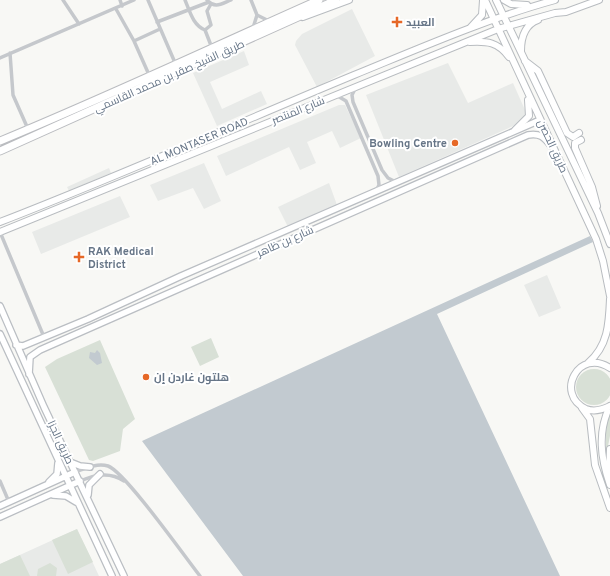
<svg xmlns="http://www.w3.org/2000/svg" width="610" height="576" font-family="Overpass,Cairo,sans-serif">
  <style>
    .built { fill: #e8eae8 }
    .green { fill: #d8e0d6 }
    .water { fill: #c2cad0 }
    .lines { fill: none; stroke-linecap: round; stroke-linejoin: round }
    .secondary-casing { stroke: #babec3; stroke-width: 8 }
    .primary-casing { stroke: #b8bcc0; stroke-width: 8 }
    .highway-casing { stroke: #babcc0; stroke-width: 9 }
    .street { stroke: #c5c8cc; stroke-width: 3.5 }
    .secondary { stroke: #fff; stroke-width: 5.5 }
    .primary { stroke: #fff; stroke-width: 6 }
    .highway { stroke: #fff; stroke-width: 7 }
    .poi-dot { fill: #e66827; stroke: #fff; stroke-width: 1.5 }
    .labels { text-anchor: middle; stroke-width: 4; stroke-linejoin: round; paint-order: stroke }
    .poi-label { font-size: 11px; font-weight: bold; fill: #667587; stroke: #fff; text-anchor: start }
    .street-label { font-size: 11px; fill: #667587; stroke: #fff }
  </style>
  <rect width="100%" height="100%" fill="#f8f8f5"/>
  <path class="built" d="M352,9L375,56L317,87L295,45L296,41L302,34Z
    M244,51L249,65L210,82L222,109L261,91L267,104L217,126L193,73Z
    M448,63L468,103L513,83L529,119L399,177L366,95Z
    M339,105H345L361,138L340,148L332,131L307,142L316,163L300,170L289,147L226,176L217,156Z
    M204,163L221,201L204,209L193,188L158,201L150,185Z
    M109,168L111,173L69,191L67,187Z
    M329,183L337,205L288,227L278,207Z
    M120,196L130,217L41,254L32,232Z
    M547,275L561,308L539,317L524,285Z
    M77,529L99,576H0V564Z"/>
  <path class="green" d="M211,338L219,357L200,366L191,347Z
    M100,340L135,419L123,429L120,451L93,461L89,460L45,367L57,359Z
    M576 387a18 18 0 1 1 36 0a18 18 0 1 1-36 0Z
    M610,414V436L606,456V427Z
    M77,529L93,562L68,574L52,540Z
    M20,555L30,576H0V564Z
    M50,563L57,568L56,576H37L38,569Z"/>
  <path class="water" d="M590,236L593,242L437,314L560,576H243L142,441Z
    M97,350L100,353L102,363L97,365L89,358L90,352L95,353Z"/>
  <g class="lines">
    <g class="secondary-casing">
      <path id="secondary" d="M0,306L44,407L124,576
        M0,334L112,576
        M16,345L23,346L88,319L181,276L540,120
        M29,374L30,357L40,350L528,135C540,133 544,137 551,146
        M70,462L80,466L90,467
        M49,482L57,474L58,463
        M53,495L66,496L76,502
        M88,495L89,485L100,474
        M0,506L75,472
        M0,517L80,481"/>
    </g>
    <g class="primary-casing">
      <path id="primary" d="M485,0L596,239L603,261L610,296
        M496,0L598,213L610,244
        M504,0L511,4L527,5
        M303,17L349,0
        M470,28L482,15L483,0
        M470,42C487,41 498,42 509,57
        M521,51C521,38 524,25 538,20
        M525,61L538,71L567,133L573,137L579,133
        M515,130L529,116L528,100
        M581,140L575,143V148L592,187L597,206
        M0,222C119,176 236,124 354,75C420,48 486,19 555,0
        M0,232L498,29L555,13L566,12L599,0
        M588,363C608,346 609,324 610,299
        M610,368C579,347 554,394 586,409C594,412 602,410 610,406
        M610,406C597,432 601,459 610,485
        M582,408L590,419L595,465L610,508
        M609,474L610,449"/>
    </g>
    <g class="highway-casing">
      <path id="highway" d="M0,141C107,97 213,47 319,0
        M0,151L336,0"/>
    </g>
    <path class="street" d="M63,0L79,24
      M120,0L122,6
      M148,0L176,65
      M185,0C190,12 193,25 205,30L212,48
      M207,0C215,9 221,4 231,0
      M251,0L257,15L253,28
      M116,9L134,41L150,77
      M257,15L269,21
      M157,22L209,2
      M205,30L211,25L207,11L211,4
      M134,41L160,29
      M10,53L13,95L28,129
      M0,58L134,0
      M355,89L352,95L353,102L382,170L388,178L396,182
      M336,95L346,101L378,176L379,185L376,191
      M0,232L44,337
      M75,472C86,468 97,463 108,466C125,472 185,557 200,576
      M0,481L9,502
      M80,481C95,475 109,471 124,481"/>
    <use href="#secondary" class="secondary"/>
    <use href="#primary" class="primary"/>
    <use href="#highway" class="highway"/>
  </g>
  <g class="poi-dot">
    <path d="M395 16h4v4h4v4h-4v4h-4v-4h-4v-4h4z"/>
    <circle cx="455" cy="143" r="4"/>
    <path d="M77 251h4v4h4v4h-4v4h-4v-4h-4v-4h4z"/>
    <circle cx="146" cy="377" r="4"/>
  </g>
  <g class="labels">
    <g class="poi-label">
      <text x="406" y="26">العبيد</text>
      <text x="447" y="147" text-anchor="end">Bowling Centre</text>
      <text x="88" y="255">RAK Medical<tspan x="88" dy="13">District</tspan></text>
      <text x="154" y="381">هلتون غاردن إن</text>
    </g>
    <g class="street-label">
      <text transform="translate(169 76) rotate(-24)" y="4">طريق الشيخ صقر بن محمد القاسمي</text>
      <text transform="translate(298 110) rotate(-22)" y="4">شارع المنتصر</text>
      <text transform="translate(199 141) rotate(-23)" y="4">AL MONTASER ROAD</text>
      <text transform="translate(553 146) rotate(65)" y="4">طريق الحصن</text>
      <text transform="translate(285 241) rotate(-24)" y="4">شارع بن ظاهر</text>
      <text transform="translate(61 442) rotate(65)" y="4">طريق الجزا</text>
    </g>
  </g>
</svg>
